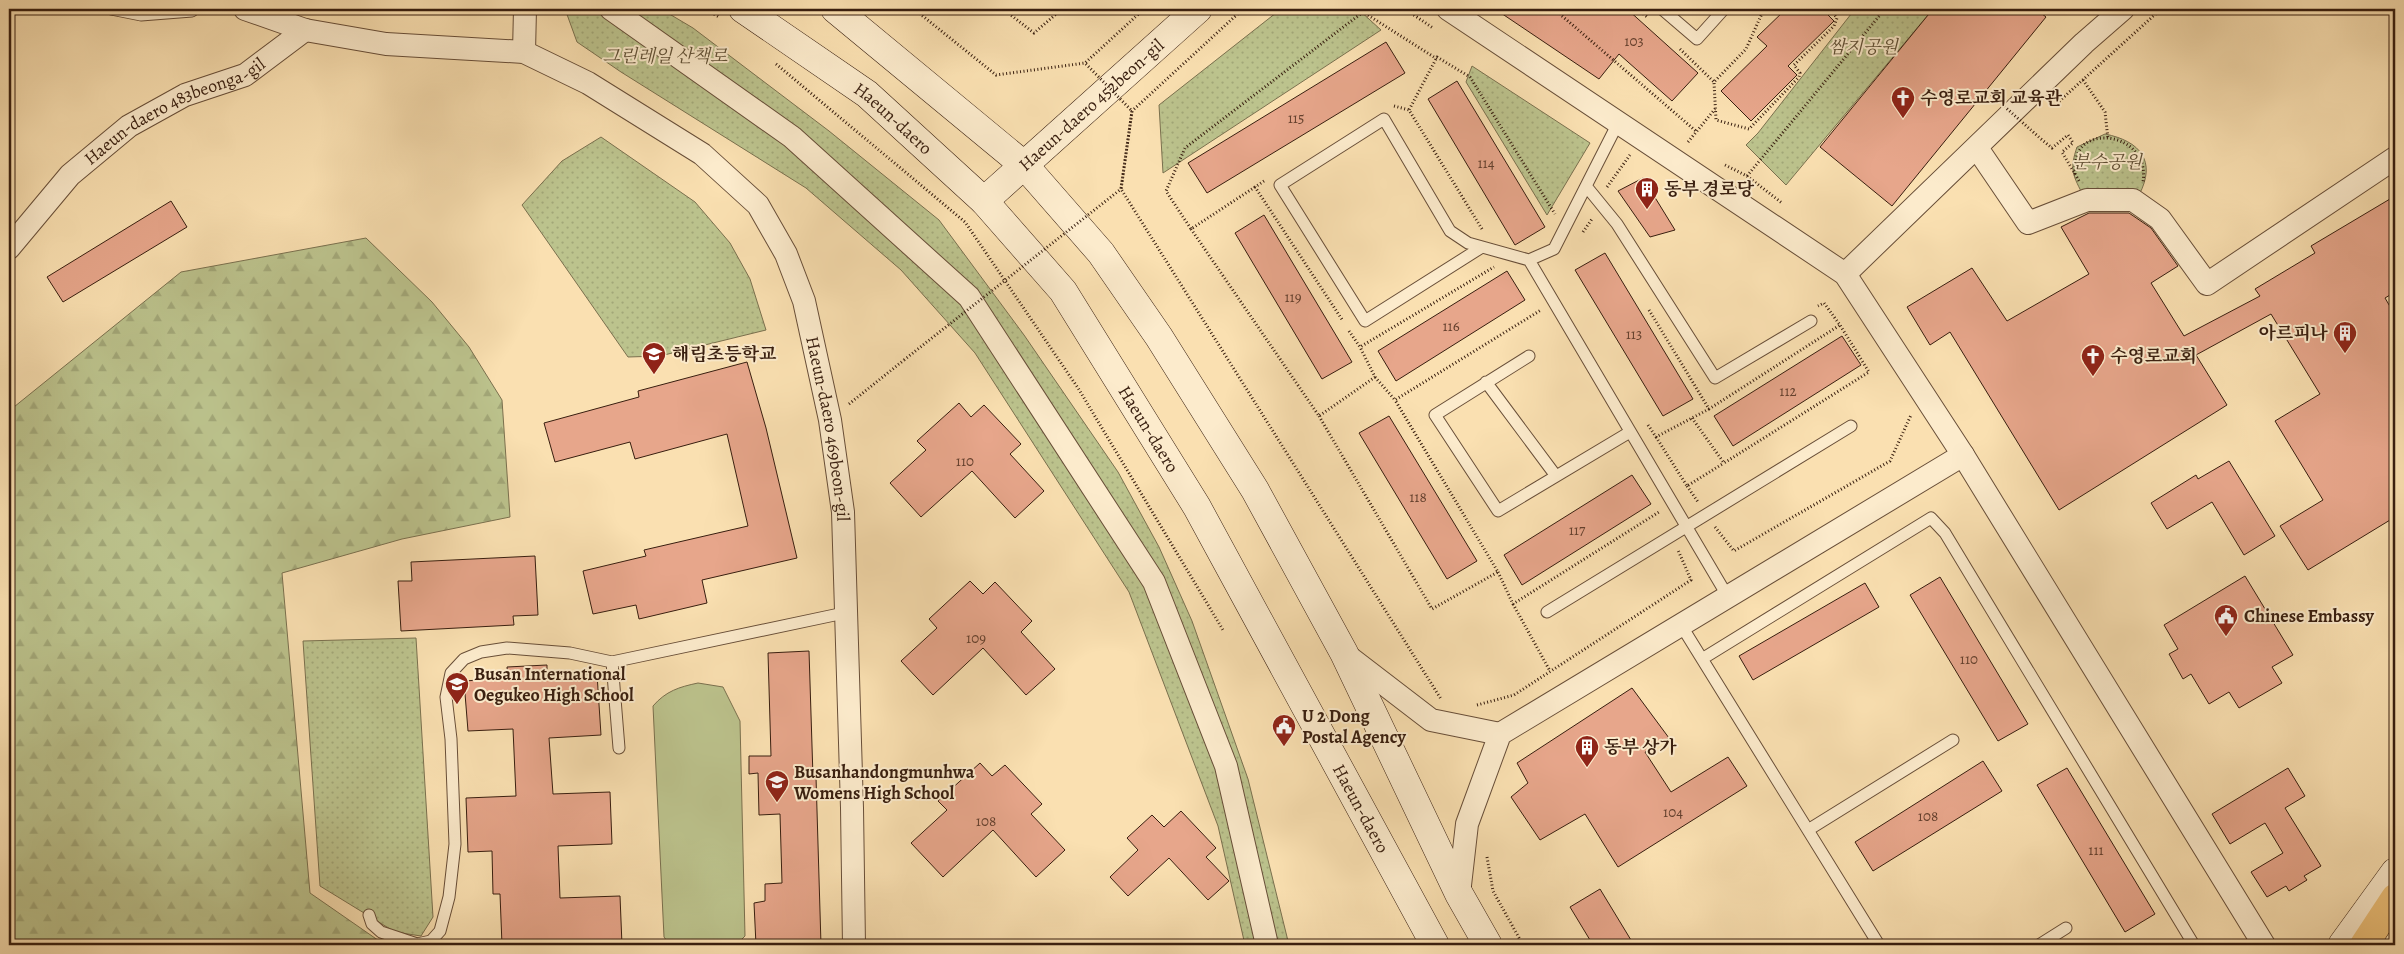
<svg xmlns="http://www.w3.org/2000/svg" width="2404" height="954" font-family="Alegreya,'Noto Serif KR',serif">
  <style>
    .forest { fill: url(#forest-firs); stroke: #7a704e }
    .park { fill: url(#park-dots); stroke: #7a704e }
    .pitch { fill: #bcc38d; stroke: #7a704e }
    .building { fill: #e7a68b; stroke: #381e0f }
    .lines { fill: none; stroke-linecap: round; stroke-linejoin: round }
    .lane-casing { stroke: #684e38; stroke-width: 13 }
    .street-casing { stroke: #684e38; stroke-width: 24 }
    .secondary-casing { stroke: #381e0f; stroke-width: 29 }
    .highway-casing { stroke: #381e0f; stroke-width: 29 }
    .path { stroke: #381e0f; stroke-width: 3; stroke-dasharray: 1 2.5; stroke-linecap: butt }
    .lane { stroke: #fcebcc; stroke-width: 11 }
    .street { stroke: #fcebcc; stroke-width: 22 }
    .secondary { stroke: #fcebcc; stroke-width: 28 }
    .highway { stroke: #edc078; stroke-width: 28 }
    .path-bridge { stroke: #381e0f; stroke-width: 3; stroke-dasharray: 1 2.5; stroke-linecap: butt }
    .labels { text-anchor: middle; stroke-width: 4; stroke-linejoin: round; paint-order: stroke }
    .number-label { font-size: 15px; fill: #64402e }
    .park-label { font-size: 18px; font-style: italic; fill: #605035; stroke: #fcebcc }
    .poi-label { font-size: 18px; font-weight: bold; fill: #381e0f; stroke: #fcebcc; text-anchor: start }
    .street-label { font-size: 18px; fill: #381e0f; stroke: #fcebcc }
  </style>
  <defs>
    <pattern id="forest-firs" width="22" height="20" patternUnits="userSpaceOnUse" patternTransform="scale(1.25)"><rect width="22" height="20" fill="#bcc38d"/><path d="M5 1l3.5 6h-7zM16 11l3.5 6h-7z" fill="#a2a778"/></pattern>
    <pattern id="park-dots" width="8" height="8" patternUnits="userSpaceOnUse" patternTransform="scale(1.25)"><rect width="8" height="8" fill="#bcc38d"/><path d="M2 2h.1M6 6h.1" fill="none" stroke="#a2a778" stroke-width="1.8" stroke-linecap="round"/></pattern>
  </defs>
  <rect width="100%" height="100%" fill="#fae0b1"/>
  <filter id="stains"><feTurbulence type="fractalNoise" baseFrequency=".004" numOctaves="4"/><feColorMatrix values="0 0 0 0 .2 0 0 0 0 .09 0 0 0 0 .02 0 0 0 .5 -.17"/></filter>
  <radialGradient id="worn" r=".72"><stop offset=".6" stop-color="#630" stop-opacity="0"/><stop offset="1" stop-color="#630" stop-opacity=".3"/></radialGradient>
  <path class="forest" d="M366,238L432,302L469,347L502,400L510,517L402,539L282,573L310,893L385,945H9V411L181,272Z"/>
  <path class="park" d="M565,9H661L693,28L829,131L939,220L1024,335L1118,472L1159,547L1192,621L1248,779L1289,945H1245L1218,826L1129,592L975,353L901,270L806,188L621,72L577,42Z
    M1281,9H1358L1381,30L1163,173L1159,105Z
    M1855,9H1933L1786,185L1746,145L1758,133Z
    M1472,66L1590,143L1547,215L1466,82Z
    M2105,134C2140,141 2157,161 2139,195L2082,193C2072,174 2070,168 2077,147Z
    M601,137L695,202L730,243L750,279L766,330L660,356L628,357L522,205L562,161Z
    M416,638L433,917L421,936L395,932L320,886L303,641Z"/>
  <path class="pitch" d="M698,683L723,687L740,721L745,936L736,945H670L664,937L653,706C666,691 679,687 698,683Z"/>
  <path class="building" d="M1495,9H1627L1698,73L1672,101L1619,54L1599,79Z
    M1786,9H1822L1834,21L1788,66L1797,75L1751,121L1721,91L1767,46L1757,37Z
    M1933,9H2036L2046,17L1892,206L1820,147Z
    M1386,42L1405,73L1207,193L1188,163Z
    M1457,81L1545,227L1515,245L1428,99Z
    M1643,178L1675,230L1650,237L1618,191Z
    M2395,196V292L2385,298L2395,315V517L2308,570L2280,526L2323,500L2275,421L2320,394L2271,314L2196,355L2227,405L2059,510L1950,332L1930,345L1907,307L1972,268L2007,321L2089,274L2061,227L2089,213H2129L2151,228L2178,266L2151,283L2184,336L2260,296L2255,289L2315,253L2311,246Z
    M171,201L187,227L63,302L47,277Z
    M1264,215L1352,362L1322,379L1235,233Z
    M1605,253L1693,399L1663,416L1575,270Z
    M1507,271L1525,300L1396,381L1378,351Z
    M1842,336L1861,365L1733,446L1714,416Z
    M747,362L766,428L797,558L702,580L707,603L639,619L636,605L593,614L583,571L646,556L644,550L748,526L727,434L635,459L630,442L555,462L544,423L639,397L638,391Z
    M959,403L971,417L984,405L1021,444L1010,454L1044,491L1015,518L972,471L921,517L890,483L926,450L917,441Z
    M1389,416L1477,561L1447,579L1359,433Z
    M2229,461L2275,536L2244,555L2212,502L2167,529L2151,503L2196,475L2198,479Z
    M1632,475L1651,504L1522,585L1504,555Z
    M535,556L538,615L513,616L514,625L401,631L398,581H412L411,562Z
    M2245,576L2293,655L2272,667L2282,683L2239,708L2229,692L2209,704L2191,674L2183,679L2169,654L2178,649L2164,625Z
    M1940,577L2028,724L1998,741L1910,595Z
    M970,581L983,594L995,582L1032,621L1021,632L1055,669L1026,695L983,648L933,695L901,661L937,628L929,619Z
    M1865,583L1879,607L1753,680L1739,656Z
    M809,651L813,777H816L821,945H756L754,903L765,901V884L782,883L780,814L759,815L758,773L749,774V756H771L768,653Z
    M547,665V677L597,674L601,735L549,738L553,794L610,792L612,844L558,846L560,898L620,896L622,945H502L500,894H493L492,851L468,852L466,798L516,796L513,729L468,731L464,681L508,678L507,667Z
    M1632,688L1669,738L1645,752L1671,792L1728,757L1747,786L1618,867L1585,814L1540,840L1511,797L1528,783L1517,763Z
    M1983,761L2002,791L1873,871L1855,842Z
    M980,763L992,776L1005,765L1042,804L1031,814L1065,850L1036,877L993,830L943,877L911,843L947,810L938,801Z
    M2067,768L2155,914L2125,932L2037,785Z
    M2288,768L2305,796L2285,808L2321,866L2304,876L2307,880L2289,891L2286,886L2267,897L2251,872L2283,853L2265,823L2230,844L2212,814Z
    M1181,811L1216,848L1206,857L1229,881L1208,900L1169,858L1128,896L1110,877L1138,850L1127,838L1152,815L1164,827Z
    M1600,889L1634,945H1593L1570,907Z"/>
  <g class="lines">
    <g class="lane-casing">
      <path id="lane" d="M111,9L141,15L192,11L194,9
        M1662,9L1697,39L1724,9
        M1586,186L1617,224L1715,378L1811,321
        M1482,247L1365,321L1280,185L1384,119L1450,231L1468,243L1529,260L1728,597
        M1529,260L1554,249L1618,123
        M1529,356L1435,415L1498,511L1630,432
        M1486,382L1556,476
        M1547,612L1851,426
        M1681,625L1879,945
        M1702,659L1931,518L1945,533L2194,945
        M612,662L619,748
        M1808,830L1953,740
        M369,915L372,924L381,932L417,944L431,941L440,931L449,897L455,844L451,739L446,697L451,673L464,659L481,652L507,648L570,653L612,662L844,613
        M2039,945L2066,928"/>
    </g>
    <g class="street-casing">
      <g id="street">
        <path id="s1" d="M245,9L305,30L386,44L524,52L588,83L702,154L758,205L786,254L804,301L830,420L843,512L852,808L854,945"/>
        <path d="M611,9L792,137L969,297L1154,582L1226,766L1267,945"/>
        <path d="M1448,9L1845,274L1963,455L2264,945"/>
        <path d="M524,52L525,9"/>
        <path d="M1977,148L2028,223L2087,200H2133L2160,219L2207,284L2395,158"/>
        <path id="s2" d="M9,248L70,175L129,126L185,95L245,75L305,30"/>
        <path d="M1845,274L2084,43L2123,9"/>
        <path d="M1345,654L1431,720L1500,734"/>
        <path d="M1459,894L1467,824L1500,734L1963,455"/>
      </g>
    </g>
    <g class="secondary-casing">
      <g id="secondary">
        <path id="s3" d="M743,9L867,94L984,201L1063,291L1197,507L1435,945"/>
        <path d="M835,9L1025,166L1101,253L1159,337L1255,490L1344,653L1459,894L1488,945"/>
        <path id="s4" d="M984,201L1198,9"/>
        <path d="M2342,945L2395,872"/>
      </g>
    </g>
    <g class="highway-casing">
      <path id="highway" d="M2364,945L2395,898"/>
    </g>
    <path class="path" d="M705,9L719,17
      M914,9L996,75L1085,63L1144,9
      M1003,9L1034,33L1062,9
      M1243,9L1132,111L1121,189L1441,699
      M1405,9L1433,28
      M1554,9L1697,132
      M1638,9L1647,17
      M1764,9L1746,49L1714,82L1716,120L1749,129L1799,77L1800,73L1794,65L1834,26L1837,18L1830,9
      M1680,49L1714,82
      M776,64L965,222L1078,388L1223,630
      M2083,80L2105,112L2108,139
      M1394,106L1409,110
      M2054,106L2161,9
      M2041,139L2052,148L2068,135L2073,143L2062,152L2079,181
      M1688,142L1715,109
      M1725,165L1747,176L1782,203
      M2075,174C2075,166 2075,158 2079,151C2094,125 2150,139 2143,182
      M1747,176L1885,9
      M1264,181L1255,187L1343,321
      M1255,187L1191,229L1166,191L1185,148L1363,12L1437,59
      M1607,187L1630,155
      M1191,229L1319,416L1375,377L1360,347
      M1482,229L1409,110L1437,57L1470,77L1555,214
      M1583,232L1592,219
      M1649,310L1709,409L1840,325L1824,303L1818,306
      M1349,331L1360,347L1494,267
      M1375,377L1395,400L1541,310
      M849,404L904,360
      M1319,416L1432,609L1498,572L1395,400
      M1692,418L1724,463L1869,372L1840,325
      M1648,425L1656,437L1709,409
      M1656,437L1687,486L1724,463
      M1687,486L1698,502
      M1715,527L1734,551L1890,461L1911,415
      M1498,572L1513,604L1659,512
      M1513,604L1550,671
      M1477,705L1514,695L1691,580L1678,550
      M1487,857L1493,891L1523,945"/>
    <use href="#lane" class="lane"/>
    <use href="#street" class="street"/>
    <use href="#secondary" class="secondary"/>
    <use href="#highway" class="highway"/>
    <path class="path-bridge" d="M1986,90L2041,139
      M904,360L1121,189L1132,111L1085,63"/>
  </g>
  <defs>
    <g id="church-pin" transform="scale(1.25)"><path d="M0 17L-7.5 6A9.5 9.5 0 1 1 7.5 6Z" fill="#8f2418" stroke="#fcebcc"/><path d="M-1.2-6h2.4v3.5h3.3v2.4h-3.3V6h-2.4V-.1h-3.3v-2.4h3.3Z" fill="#fff"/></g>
    <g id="building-pin" transform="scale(1.25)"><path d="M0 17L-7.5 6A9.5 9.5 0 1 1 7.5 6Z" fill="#8f2418" stroke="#fcebcc"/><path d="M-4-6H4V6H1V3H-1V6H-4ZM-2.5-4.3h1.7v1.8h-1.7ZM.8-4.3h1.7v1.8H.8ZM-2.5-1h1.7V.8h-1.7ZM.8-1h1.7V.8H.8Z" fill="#fff"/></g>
    <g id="school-pin" transform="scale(1.25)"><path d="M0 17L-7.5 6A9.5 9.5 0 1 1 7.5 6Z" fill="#8f2418" stroke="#fcebcc"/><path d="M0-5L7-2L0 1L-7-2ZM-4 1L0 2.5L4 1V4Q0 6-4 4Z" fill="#fff"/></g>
    <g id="civic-pin" transform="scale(1.25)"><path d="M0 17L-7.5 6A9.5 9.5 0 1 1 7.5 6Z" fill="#8f2418" stroke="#fcebcc"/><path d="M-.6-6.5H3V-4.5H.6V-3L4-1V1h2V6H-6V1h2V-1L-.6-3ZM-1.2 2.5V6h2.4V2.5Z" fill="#fff"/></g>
  </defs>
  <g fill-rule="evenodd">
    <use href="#church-pin" x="1903" y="98"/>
    <use href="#building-pin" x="1647" y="189"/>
    <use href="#building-pin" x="2345" y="333"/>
    <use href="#school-pin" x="654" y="354"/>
    <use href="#church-pin" x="2093" y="356"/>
    <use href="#civic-pin" x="2226" y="616"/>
    <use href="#school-pin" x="457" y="684"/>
    <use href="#civic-pin" x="1284" y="726"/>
    <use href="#building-pin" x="1587" y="747"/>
    <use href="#school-pin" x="777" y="782"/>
  </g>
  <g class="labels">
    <g class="number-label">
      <text x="1634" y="46">103</text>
      <text x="1296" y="123">115</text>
      <text x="1486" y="168">114</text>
      <text x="1293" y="302">119</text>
      <text x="1451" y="331">116</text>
      <text x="1634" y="339">113</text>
      <text x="1788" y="396">112</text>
      <text x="965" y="466">110</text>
      <text x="1418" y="502">118</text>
      <text x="1577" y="535">117</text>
      <text x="976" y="643">109</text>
      <text x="1969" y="664">110</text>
      <text x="1673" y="817">104</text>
      <text x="1928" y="821">108</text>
      <text x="986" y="826">108</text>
      <text x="2096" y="855">111</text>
    </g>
    <g class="park-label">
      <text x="1863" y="53">쌈지공원</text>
      <text x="665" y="62">그린레일 산책로</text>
      <text x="2107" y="168">분수공원</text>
    </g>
    <g class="poi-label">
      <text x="1920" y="104">수영로교회 교육관</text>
      <text x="1664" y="195">동부 경로당</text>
      <text x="2328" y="339" text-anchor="end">아르피나</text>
      <text x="672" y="360">해림초등학교</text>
      <text x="2110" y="362">수영로교회</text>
      <text x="2244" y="622">Chinese Embassy</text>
      <text x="474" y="680">Busan International<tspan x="474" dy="21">Oegukeo High School</tspan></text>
      <text x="1302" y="722">U 2 Dong<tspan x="1302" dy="21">Postal Agency</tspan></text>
      <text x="1604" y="753">동부 상가</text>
      <text x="794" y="778">Busanhandongmunhwa<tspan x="794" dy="21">Womens High School</tspan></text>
    </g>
    <g class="street-label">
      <text dy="6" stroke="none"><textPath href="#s4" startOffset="144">Haeun-daero 452beon-gil</textPath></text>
      <text dy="6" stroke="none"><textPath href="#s2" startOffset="219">Haeun-daero 483beonga-gil</textPath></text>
      <text dy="6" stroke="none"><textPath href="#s3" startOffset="186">Haeun-daero</textPath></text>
      <text dy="6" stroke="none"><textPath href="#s1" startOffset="802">Haeun-daero 469beon-gil</textPath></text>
      <text dy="6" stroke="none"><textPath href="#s3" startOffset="591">Haeun-daero</textPath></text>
      <text dy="6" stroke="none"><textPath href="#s3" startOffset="1026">Haeun-daero</textPath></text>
    </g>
  </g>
  <rect width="2404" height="954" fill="none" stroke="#fae0b1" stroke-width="30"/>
  <rect x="10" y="10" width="2384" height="934" fill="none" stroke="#381e0f" stroke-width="2.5"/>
  <rect x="15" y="15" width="2374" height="924" fill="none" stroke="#381e0f"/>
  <rect width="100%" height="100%" filter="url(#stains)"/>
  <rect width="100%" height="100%" fill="url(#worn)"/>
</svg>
